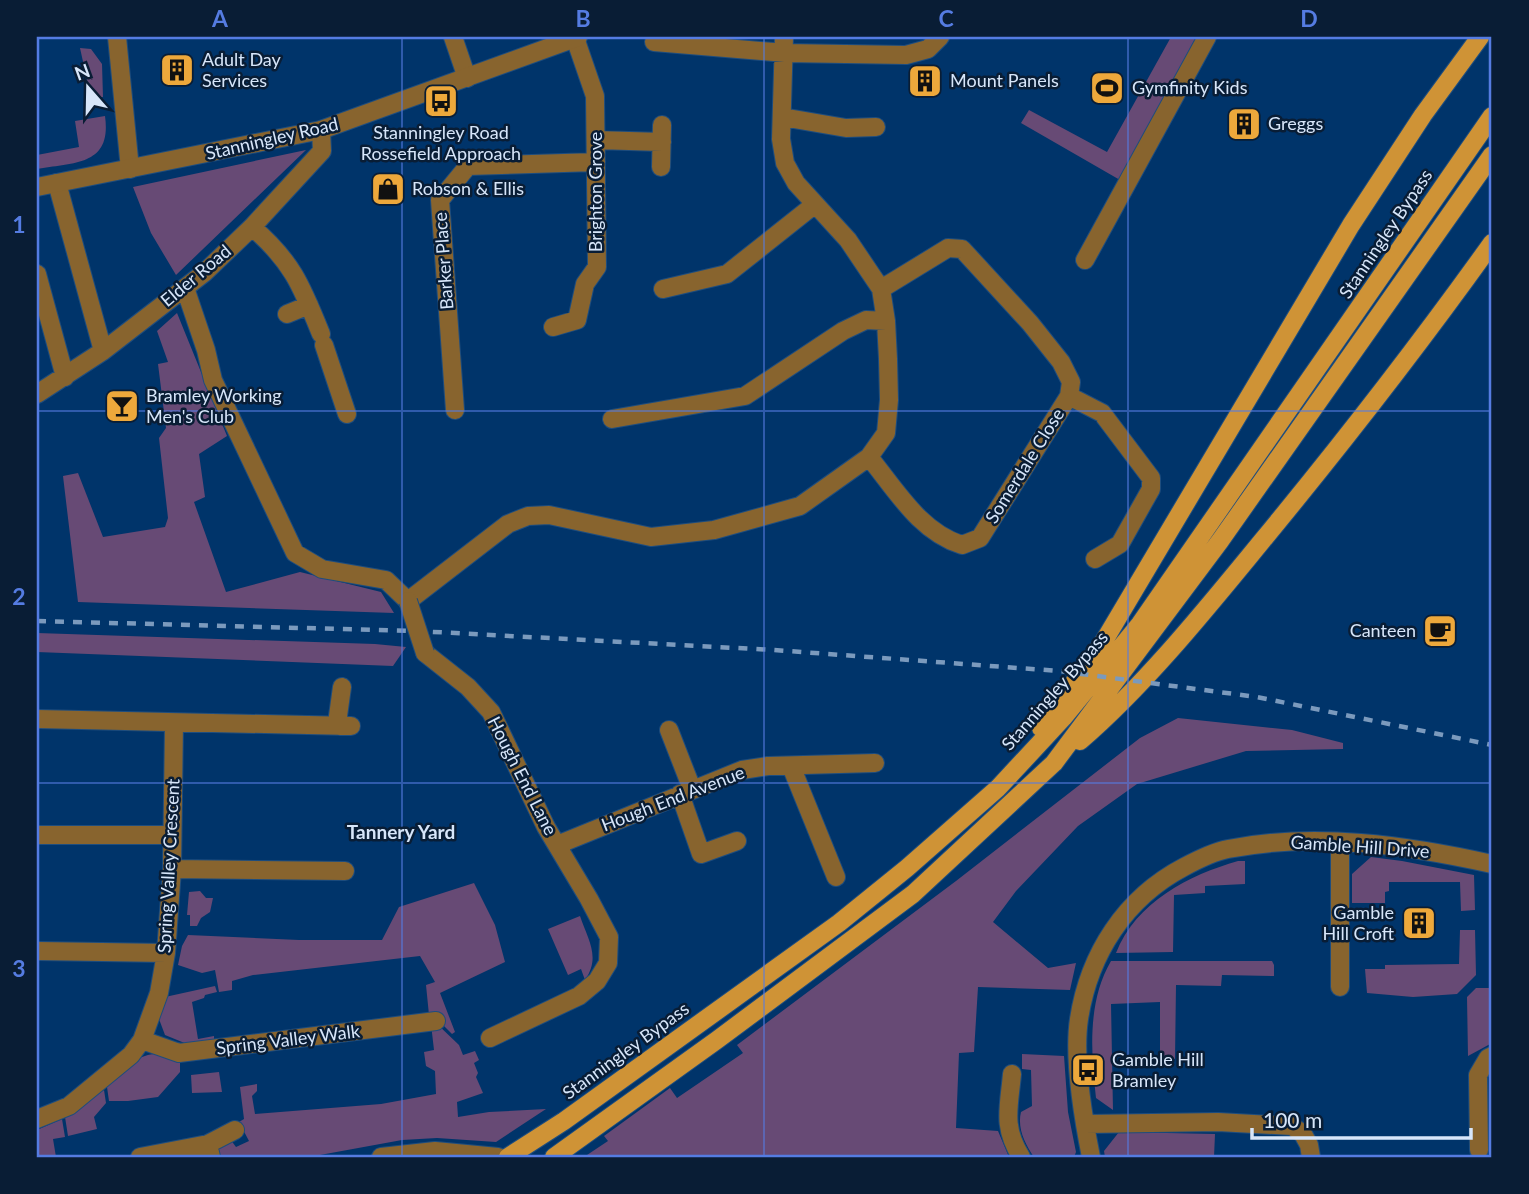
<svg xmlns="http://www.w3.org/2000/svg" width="1529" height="1194" font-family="Lato,sans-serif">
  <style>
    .green { fill: #674a75 }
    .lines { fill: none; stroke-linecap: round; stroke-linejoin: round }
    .minor-casing { stroke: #1e4d7e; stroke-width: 20 }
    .tertiary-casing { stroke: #1e4d7e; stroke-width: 20 }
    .primary-casing { stroke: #1e4d7e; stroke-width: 20 }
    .minor { stroke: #88642e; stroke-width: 18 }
    .tertiary { stroke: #88642e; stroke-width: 18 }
    .primary { stroke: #cf9336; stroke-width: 18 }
    .rail { stroke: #7b9abd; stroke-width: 4.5; stroke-dasharray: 9 9; stroke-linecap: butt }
    .minor-bridge-casing { stroke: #1e4d7e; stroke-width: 20; stroke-linecap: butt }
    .minor-bridge { stroke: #88642e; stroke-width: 18 }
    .grid { fill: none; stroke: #557ce2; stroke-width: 2; stroke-opacity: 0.55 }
    .labels { text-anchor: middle; stroke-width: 5; stroke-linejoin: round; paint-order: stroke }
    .poi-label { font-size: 18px; fill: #d7e6fa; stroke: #091d35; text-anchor: start }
    .street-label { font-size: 18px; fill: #d7e6fa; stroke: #091d35 }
    .neighbourhood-label { font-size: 19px; font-weight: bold; fill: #d7e6fa; stroke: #091d35 }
    .neatline { fill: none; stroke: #557ce2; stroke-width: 2.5 }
    .grid-label { font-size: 23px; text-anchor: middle; font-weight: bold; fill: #557ce2 }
  </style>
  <rect width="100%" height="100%" fill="#00346a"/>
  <path class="green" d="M1171,37H1196L1120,180L1021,123L1029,110L1107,152Z
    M80,48L91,49L102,64L103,97L91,98Z
    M105,116C112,166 74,162 37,169V155L79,147L75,121Z
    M306,150L176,275L151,233L133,187Z
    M177,313L227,436L199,454L205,497L194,502L226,592L300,572L381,592L394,613L78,602L63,476L78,473L103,537L165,527L168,518L159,438L166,428L158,364L168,362L157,331Z
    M37,633L375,644L406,647L393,666L37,652Z
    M1178,718L1292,730L1343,743V749L1246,751L1137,784L1078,826L1016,891L993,922L1048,968L1076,963L1070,990L978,987L974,1052L959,1053L956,1128L998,1131L1009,1157H584L608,1141L604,1136L670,1088L677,1098L743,1053L737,1045L956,881L1140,738Z
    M1371,857L1402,861L1474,875L1475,910L1461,911L1460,882H1389V891L1385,892V903H1352V874Z
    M1238,861H1245V884L1205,886V893L1174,895L1173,952L1116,953C1136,902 1189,875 1238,861Z
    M474,883L495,925L505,962L440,993L455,1032L452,1034L433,1015H429L426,985L435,982L420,956L253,975L232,981V990L219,992L215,970L202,973L178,965L182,946L188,935L299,940H382L399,907Z
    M200,891L206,898H213L210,912L201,918L197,926H190V915H187L189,892Z
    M580,916C588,940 601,957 585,980L581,969L568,975L548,929Z
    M1460,930H1475L1476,975L1457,994L1413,997L1367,993L1365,969H1385V965L1459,964Z
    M1111,961H1272L1274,965V976L1222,975L1221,986L1176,985L1175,1059H1160V1002L1111,1004L1113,1110L1096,1098C1091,1053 1087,1002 1111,961Z
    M215,986L217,992L205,995L204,998L192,1002L198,1039L214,1036V1039L187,1044L165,1035L159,1019L165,997Z
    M1476,988H1492V1043L1468,1056L1467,997Z
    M436,1023L459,1045L463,1055L475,1051L479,1060L474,1063L478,1073L476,1077L483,1093L457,1102L458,1117L489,1112L546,1109L496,1142L437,1138L402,1140L309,1157H219V1146L230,1139L236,1147L249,1141L239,1122L244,1119L240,1087L257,1084V1091L252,1096L255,1114L381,1104L436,1094L435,1071L426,1066L424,1052L434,1050L431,1024Z
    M156,1054L180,1063V1072L158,1097L128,1101H109L107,1087C122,1072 133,1055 156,1054Z
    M1022,1054L1064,1056L1068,1112L1076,1152L1074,1157H1034C1025,1144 1017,1128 1021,1112L1032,1106L1031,1070L1022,1069Z
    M219,1072L222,1092L192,1093L191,1075Z
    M104,1090L106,1103L94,1117L97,1129L68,1136L65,1117Z
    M62,1119L65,1137L53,1139L56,1157H37V1130Z
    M1119,1132L1215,1134L1214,1157H1105L1104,1151Z"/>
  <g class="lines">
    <g class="minor-casing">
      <path id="minor" d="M117,37L130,169
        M453,37L467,78
        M654,42L785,53L906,55L928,49L940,37
        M782,117L846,128L876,127
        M596,140L662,142
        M661,167L662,125
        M57,183L103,351
        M252,227C292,261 302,287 321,334
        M1085,260L1207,37
        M37,274L65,377
        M185,288L206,350L213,380L295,553L322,569L386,580L408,601L508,524L528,516L549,515L651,537L714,530L800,506L869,457L886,433L889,400L888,359L886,321L881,289L848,240L796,183L785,163L781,139L784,37
        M663,289L727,274L814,205
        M287,314L309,305
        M553,327L577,320L585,284L597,267L595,96L575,38
        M324,345L347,414
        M37,394L103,351L204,273L252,227L322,151L321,130
        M1069,396L1102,413L1151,478V489L1120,544L1095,559
        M455,410L440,200L468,166L596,162
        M612,419L745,396L843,331L866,320L886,321
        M869,457C896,490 920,532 962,545L980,538L1069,396L1071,382L1061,362L1030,323L962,249L948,248L881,289
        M425,653L468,687L491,712L546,827L589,899L609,937L608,963L597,981L579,996L490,1038
        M37,719L351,726
        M340,726L338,716L342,687
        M669,730L692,789
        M791,766L836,877
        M680,794L701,854L737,841
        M37,835H171
        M557,845L742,770L768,766L875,763
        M172,869L345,871
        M37,951L166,953
        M1340,987V842
        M142,1040L179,1053L436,1021
        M1012,1074C1009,1108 1002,1126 1021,1157
        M37,1119L69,1106L131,1055L142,1040L159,993L166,953L172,869L174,723
        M1086,1124L1218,1122L1292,1126L1303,1134L1309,1145L1311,1157
        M208,1144L235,1130
        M1479,1150L1478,1075L1488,1058L1492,1056
        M140,1157L208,1144L211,1157
        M381,1157L435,1151L498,1157
        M1091,1157C1083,1117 1073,1059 1079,1019C1089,954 1125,898 1184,867C1197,860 1213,852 1228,849C1315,832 1407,845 1492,864"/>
    </g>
    <g class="tertiary-casing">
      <path id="tertiary" d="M37,187L321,130L578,37"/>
    </g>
    <g class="primary-casing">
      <path id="primary" d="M1041,728L1104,641L1351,225L1423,115L1480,37
        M1080,741C1146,684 1207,608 1262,541C1342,444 1419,345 1492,243
        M508,1157L564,1121L839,923L907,868L998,788L1063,718L1140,624L1492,116
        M554,1157L717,1040L913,894L1054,763L1220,541L1492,155"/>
    </g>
    <use href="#minor" class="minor"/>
    <use href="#tertiary" class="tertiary"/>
    <use href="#primary" class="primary"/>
    <path class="rail" d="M37,621L416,631L774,650L1059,671L1257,697L1492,745"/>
    <g class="minor-bridge-casing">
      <path id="minor-bridge" d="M408,601L425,653"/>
    </g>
    <use href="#minor-bridge" class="minor-bridge"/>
  </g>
  <path class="grid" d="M402,37V1157M764,37V1157M1128,37V1157M37,411H1492M37,783H1492"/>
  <defs>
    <g id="building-square" transform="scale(1.75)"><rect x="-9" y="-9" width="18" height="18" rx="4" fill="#eda83b" stroke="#091d35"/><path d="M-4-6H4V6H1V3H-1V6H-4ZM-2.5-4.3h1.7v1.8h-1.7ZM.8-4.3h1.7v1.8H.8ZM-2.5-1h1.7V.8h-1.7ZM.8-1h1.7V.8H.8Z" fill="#111"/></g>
    <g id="stadium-square" transform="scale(1.75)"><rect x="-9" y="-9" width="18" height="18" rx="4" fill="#eda83b" stroke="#091d35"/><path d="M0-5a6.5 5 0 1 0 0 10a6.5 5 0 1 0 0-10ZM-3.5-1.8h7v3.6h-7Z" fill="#111"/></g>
    <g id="bus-square" transform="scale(1.75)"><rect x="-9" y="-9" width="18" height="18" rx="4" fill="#eda83b" stroke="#091d35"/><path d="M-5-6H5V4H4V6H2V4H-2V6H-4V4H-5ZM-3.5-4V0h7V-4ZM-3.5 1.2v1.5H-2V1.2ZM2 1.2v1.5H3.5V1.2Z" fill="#111"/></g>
    <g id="shop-square" transform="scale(1.75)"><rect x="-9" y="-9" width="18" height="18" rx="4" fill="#eda83b" stroke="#091d35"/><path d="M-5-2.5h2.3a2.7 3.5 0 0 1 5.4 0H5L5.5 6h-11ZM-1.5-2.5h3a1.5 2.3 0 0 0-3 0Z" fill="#111"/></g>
    <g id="bar-square" transform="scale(1.75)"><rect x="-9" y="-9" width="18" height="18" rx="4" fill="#eda83b" stroke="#091d35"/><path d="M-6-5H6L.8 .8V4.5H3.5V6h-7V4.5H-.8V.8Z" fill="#111"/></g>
    <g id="cafe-square" transform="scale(1.75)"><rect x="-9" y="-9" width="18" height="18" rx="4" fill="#eda83b" stroke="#091d35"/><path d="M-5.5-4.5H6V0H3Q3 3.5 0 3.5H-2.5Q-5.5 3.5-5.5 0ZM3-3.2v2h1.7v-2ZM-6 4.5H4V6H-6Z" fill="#111"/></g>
  </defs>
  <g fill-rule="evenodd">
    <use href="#building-square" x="177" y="70"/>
    <use href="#building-square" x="925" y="81"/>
    <use href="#stadium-square" x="1107" y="88"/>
    <use href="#bus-square" x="441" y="101"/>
    <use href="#building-square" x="1244" y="124"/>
    <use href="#shop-square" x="388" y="189"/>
    <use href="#bar-square" x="122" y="406"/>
    <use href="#cafe-square" x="1440" y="631"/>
    <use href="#building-square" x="1419" y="923"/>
    <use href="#bus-square" x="1088" y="1070"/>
  </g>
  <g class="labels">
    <g class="poi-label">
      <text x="202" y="66">Adult Day<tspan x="202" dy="21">Services</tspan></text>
      <text x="950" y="87">Mount Panels</text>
      <text x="1132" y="94">Gymfinity Kids</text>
      <text x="1268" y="130">Greggs</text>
      <text x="441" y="139" text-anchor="middle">Stanningley Road<tspan x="441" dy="21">Rossefield Approach</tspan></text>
      <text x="412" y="195">Robson &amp; Ellis</text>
      <text x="146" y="402">Bramley Working<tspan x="146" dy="21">Men's Club</tspan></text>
      <text x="1416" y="637" text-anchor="end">Canteen</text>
      <text x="1394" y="919" text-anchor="end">Gamble<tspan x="1394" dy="21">Hill Croft</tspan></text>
      <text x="1112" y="1066">Gamble Hill<tspan x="1112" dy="21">Bramley</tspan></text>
    </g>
    <g class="street-label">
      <text transform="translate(272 139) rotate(-13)" y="6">Stanningley Road</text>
      <text transform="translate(596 192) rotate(-90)" y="6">Brighton Grove</text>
      <text transform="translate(1386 234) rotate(-56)" y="6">Stanningley Bypass</text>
      <text transform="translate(444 261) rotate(-94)" y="6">Barker Place</text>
      <text transform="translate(196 276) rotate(-40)" y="6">Elder Road</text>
      <text transform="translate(1025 466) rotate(-58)" y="6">Somerdale Close</text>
      <text transform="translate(1055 691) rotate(-49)" y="6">Stanningley Bypass</text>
      <text transform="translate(522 776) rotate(63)" y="6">Hough End Lane</text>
      <text transform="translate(673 799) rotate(-21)" y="6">Hough End Avenue</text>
      <text transform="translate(1360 847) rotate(4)" y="6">Gamble Hill Drive</text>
      <text transform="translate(169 866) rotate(-87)" y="6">Spring Valley Crescent</text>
      <text transform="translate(288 1040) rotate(-7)" y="6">Spring Valley Walk</text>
      <text transform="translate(626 1051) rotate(-36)" y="6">Stanningley Bypass</text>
    </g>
    <g class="neighbourhood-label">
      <text x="401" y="839">Tannery Yard</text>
    </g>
  </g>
  <rect width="1529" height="1194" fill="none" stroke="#091d35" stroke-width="77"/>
  <g transform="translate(88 88) rotate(340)" stroke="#091d35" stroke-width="5" paint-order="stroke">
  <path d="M0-5L12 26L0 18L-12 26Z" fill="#d7e6fa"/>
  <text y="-10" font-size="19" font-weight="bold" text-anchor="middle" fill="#d7e6fa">N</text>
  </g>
  <path d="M1252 1128v10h219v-10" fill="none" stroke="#d7e6fa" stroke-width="3.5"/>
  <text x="1263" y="1128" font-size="21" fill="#d7e6fa" stroke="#091d35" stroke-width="5" paint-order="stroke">100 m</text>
  <rect x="38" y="38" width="1452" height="1118" class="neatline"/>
  <g class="grid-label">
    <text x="220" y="27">A</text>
    <text x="583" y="27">B</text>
    <text x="946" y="27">C</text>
    <text x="1309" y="27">D</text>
    <text x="19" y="233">1</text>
    <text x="19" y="605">2</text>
    <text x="19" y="977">3</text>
  </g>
</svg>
